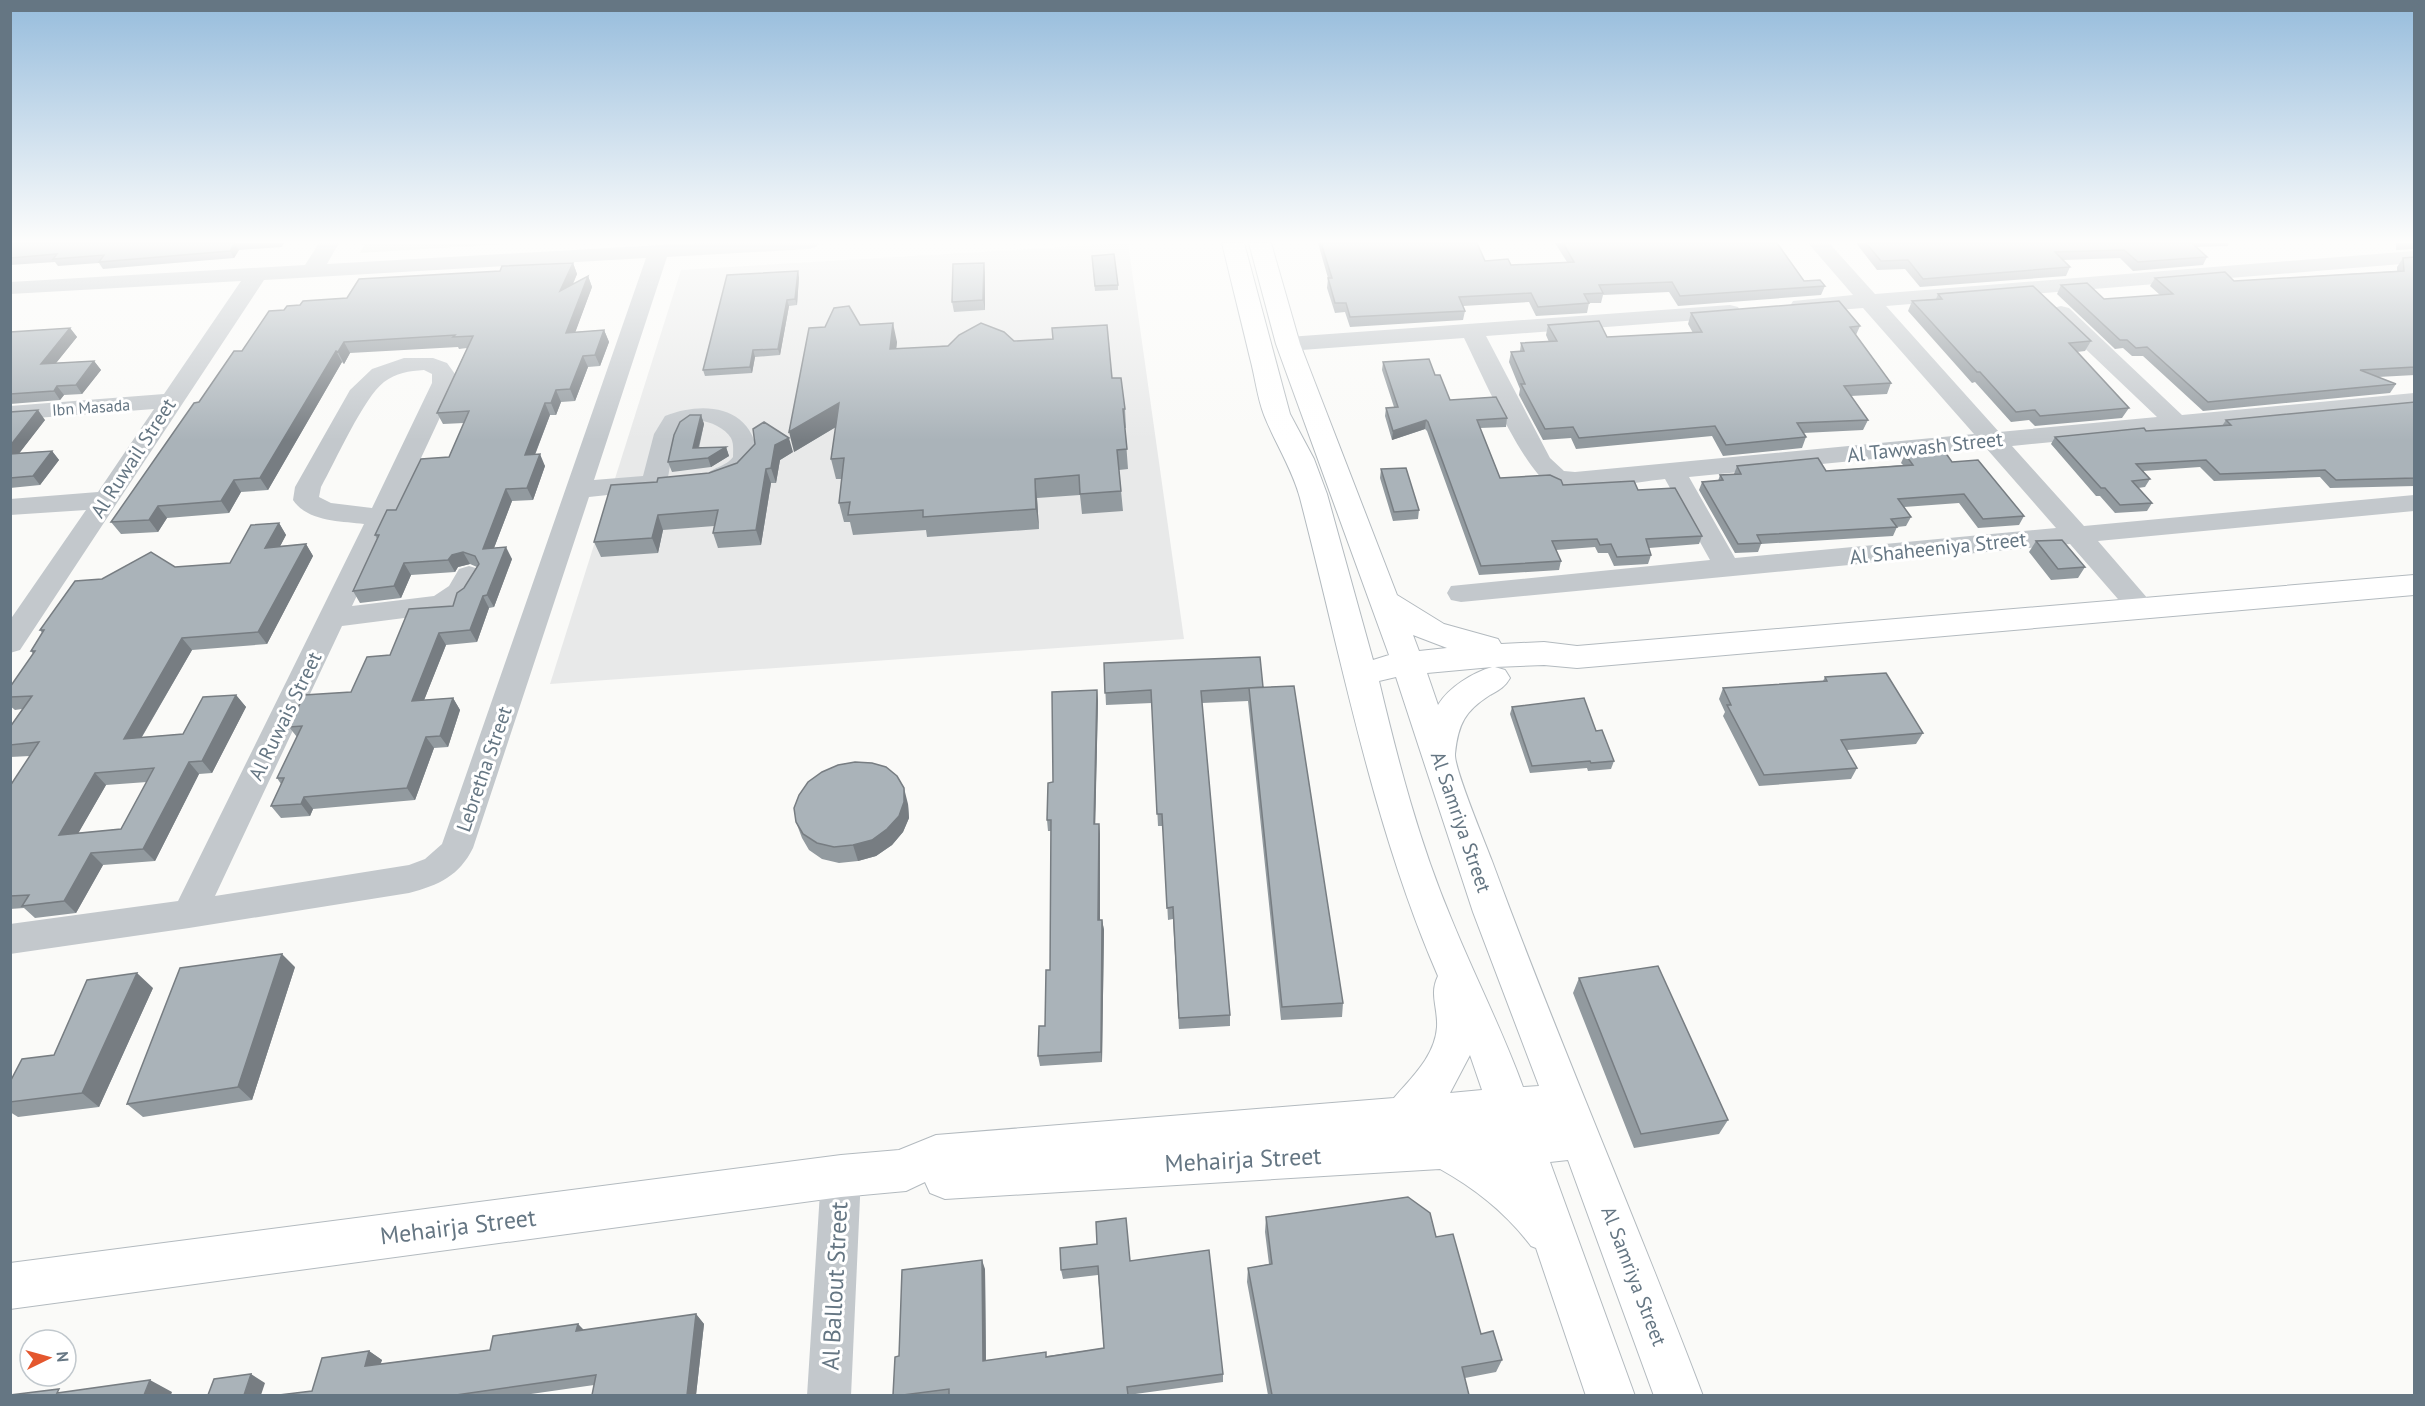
<svg xmlns="http://www.w3.org/2000/svg" width="2425" height="1406" font-family="'PT Sans',sans-serif">
  <style>
    .built { fill: #e8e9e9 }
    .green { fill: #dadfd7 }
    .lines { fill: none; stroke-linecap: round; stroke-linejoin: round }
    .secondary-casing { stroke: #b3babf; stroke-width: 2 }
    .street { fill: #c3c8cc; fill-rule: evenodd }
    .secondary { fill: #fff; fill-rule: evenodd }
    .wall { fill: #929a9f; fill-rule: evenodd }
    .shaded-wall { fill: #777d82 }
    .building { fill: #aab3b9; stroke: #777d82; stroke-width: 1.5; fill-rule: evenodd }
    .labels { text-anchor: middle; stroke-width: 6; stroke-linejoin: round; paint-order: stroke }
    .far-street-label { font-size: 16px; fill: #657683; stroke: #fff }
    .street-label { font-size: 20px; fill: #657683; stroke: #fff }
    .near-street-label { font-size: 24px; fill: #657683; stroke: #fff }
  </style>
  <rect width="100%" height="100%" fill="#fafaf8"/>
  <path class="built" d="M1128,243L1184,639L550,684L681,270Z"/>
  <path class="green" d="M365,243H522L360,253Z"/>
  <g class="lines">
    <g class="secondary-casing">
      <path id="secondary" d="M1222,243H1244L1290,414L1314,459L1327,494L1373,660L1389,655L1276,344L1249,243H1271L1300,344L1397,595L1444,624L1498,639L1501,644L1544,642L1577,646L2414,575V595L1577,668L1544,665L1495,667L1505,670L1510,678C1505,687 1499,690 1490,695C1465,711 1458,724 1455,754C1454,769 1485,842 1492,861C1558,1041 1635,1216 1703,1396H1654L1568,1160L1550,1162L1635,1396H1586L1536,1248L1531,1246C1506,1213 1476,1189 1440,1169L945,1199L930,1193L925,1182L906,1191L841,1197L10,1309V1263L841,1155L899,1150L936,1135L1394,1098C1412,1077 1435,1056 1437,1027C1438,1007 1429,994 1438,976C1372,824 1342,659 1300,498C1292,468 1275,443 1264,415C1257,397 1255,376 1250,358C1241,320 1231,281 1222,243ZM1413,635L1447,648L1419,651ZM1492,667C1472,673 1449,687 1438,705L1427,673ZM1396,677L1473,912L1539,1086L1523,1087C1502,1029 1474,975 1451,918C1419,842 1398,761 1379,681ZM1470,1055L1482,1090L1450,1093Z"/>
    </g>
    <path class="street" d="M319,243H339L327,264L695,243H819L816,247L809,249L667,257L594,480L643,476L654,434L665,416C706,400 753,407 758,457C747,474 729,489 707,484L703,478C711,467 726,467 733,457C733,451 734,444 731,438C722,424 694,413 682,428C673,439 670,469 667,483L663,489L589,497L473,848C459,876 439,885 409,893L189,928L10,954V924L178,901L364,524C341,521 308,522 293,500L295,487L350,390L372,369L404,358H433L447,363L455,374L456,383L352,606L434,596L449,586L459,569L469,566L479,569L483,575L469,599L451,612L342,626L215,896L409,865L425,859L442,844L646,258L264,280L20,650L10,653V620L86,510L10,515V499L98,492L154,409L10,420V406L164,394L241,281L10,294V282L305,265ZM424,370L432,374V383L372,508L331,503L319,497L321,487C335,462 364,397 384,382C396,373 409,371 424,370Z
      M1808,243H1829L1875,294L2414,251V263L1886,306L1999,432L2157,417L2053,318L2050,313L2053,308L2061,306L2069,308L2182,415L2414,393V407L2012,446L2084,526L2414,495V511L2098,541L2155,607L2151,614L2141,617L2131,614L2070,544L1461,602L1451,600L1447,593L1451,586L1710,560L1665,479C1637,482 1575,494 1550,484C1525,474 1478,366 1464,338L1288,351L1280,349L1277,344L1280,339L1288,337L1730,305L1738,307L1741,312L1738,317L1486,336L1550,458L1564,471L1575,472L1974,434L1863,308L1801,313L1793,311L1790,306L1793,301L1853,295ZM1986,448L2056,528L1735,558L1689,477Z
      M841,1157L855,1162L861,1176L851,1396H807L821,1176L827,1162Z"/>
    <use href="#secondary" class="secondary"/>
  </g>
  <path class="wall" d="M10,243H284L282,247L239,250L234,258L103,269L99,263L58,266L55,262L10,265Z
    M1318,243H1477L1485,261L1511,265L1567,262L1555,243H1777L1804,281L1825,286L1821,295L1678,306L1669,292L1603,295L1601,303H1589L1587,313L1536,316L1529,302L1463,306L1465,311L1463,320L1350,327L1345,312L1335,313L1327,288L1328,278Z
    M1856,243H2229L2228,246L2196,247L2207,257L2203,265L2133,271L2120,258L2063,260L2070,267L2066,276L1920,287L1905,269L1877,270Z
    M2396,243H2415V249L2396,250Z
    M1092,256L1118,285V290L1095,291Z
    M2415,257V375L2378,377L2396,384L2390,393L2203,411L2143,356H2132L2123,348L2115,349L2057,294L2061,285L2104,299L2160,295L2150,286L2155,278L2234,281L2397,271V267L2403,258Z
    M573,263L577,274L573,284L588,276L592,287L575,332L604,330L609,342L600,366L588,367L575,401L561,402L556,415H550L535,455L545,466L533,500L512,501L494,548L512,559L494,607L489,608L477,642L446,645L424,700L453,698L460,710L448,747L434,748L415,800L313,809L310,816L281,818L271,806L281,784L277,778L297,737L289,727L351,692L390,655L453,606L477,567L470,564L458,567L455,572L411,575L401,598L360,603L353,591L377,539L375,535L396,510L449,457L464,423L443,424L437,413L467,348L459,349L458,347L350,353L344,364L342,362L268,490L241,492L229,513L167,518L158,532L121,534L111,522L199,402L242,351L284,310L300,305L347,298L500,271Z
    M985,273V310L954,312L952,302Z
    M799,277L797,305L789,306L780,355L755,357L752,373L705,376L703,370Z
    M1938,294L2091,341L2085,351L2077,352L2129,408L2122,418L2035,426L2029,420L2011,422L1975,382L1972,383L1908,311L1912,301L1936,299Z
    M1691,313L1860,326L1856,335L1891,383L1887,394L1851,396L1868,420L1863,430L1803,433L1806,437L1802,448L1723,456L1712,436L1576,449L1571,438L1543,440L1519,395L1520,389L1509,362L1511,352L1520,351L1521,343L1549,342L1546,335L1548,325L1607,337L1693,333L1688,324Z
    M860,325L897,342L896,349L1014,341L1112,378L1125,409L1126,428H1125L1128,469L1119,470L1123,511L1082,514L1080,495L1037,498L1039,529L927,537L926,530L853,535L850,522H844L839,503L842,479H836L831,459L836,427L794,452Z
    M70,328L77,337L56,363L94,361L101,370L82,394L64,395L60,400L10,404V330L12,332Z
    M1383,362L1435,375L1450,400L1507,418L1506,427L1480,428L1500,478L1563,485L1638,490L1702,536L1699,544L1649,548L1651,555L1648,564L1614,566L1608,553H1598L1595,547L1556,550L1561,561L1559,570L1479,575L1427,431L1425,429L1392,440L1385,416L1386,408L1394,407L1382,370Z
    M2415,402V486L2330,488L2320,477L2214,481L2200,467L2143,471L2150,479L2145,487L2138,488L2152,503L2147,511L2115,513L2100,496H2096L2051,444L2055,437L2222,426L2226,420Z
    M10,412L45,420L19,453L52,451L59,460L40,485L10,488Z
    M701,415L704,424L699,448L726,447L729,456L711,467L672,472L668,462Z
    M793,452L780,460L776,483H771L761,545L718,548L713,533L714,526L663,530L658,553L601,557L594,542L657,482L709,473Z
    M1905,454L1952,462L2024,516L2019,525L1978,528L1959,503L1904,507L1911,517L1906,526L1897,527L1893,536L1761,544L1758,552L1735,553L1699,490L1702,482L1718,481L1720,475L1734,474L1737,466L1826,471L1903,465L1901,463Z
    M1381,469L1419,510L1418,519L1393,521L1380,478Z
    M279,523L286,535L280,546L306,544L313,556L267,644L192,650L142,737L183,734L236,695L246,707L212,773L199,774L155,861L103,865L76,913L35,918L24,908L10,909V786L30,756L10,757V727L22,709L15,710L10,706V687L33,654L31,651L42,633L40,630L102,579L175,567L230,563ZM147,782L121,829L78,833L106,785Z
    M2036,541L2085,567L2078,578L2051,580L2029,552Z
    M1104,663L1263,687L1343,1003L1342,1017L1281,1020L1248,701L1202,703L1230,1015V1026L1179,1029L1173,919L1168,920L1163,826H1158L1152,703L1106,705Z
    M1825,677L1923,733L1916,744L1847,750L1857,768L1851,779L1759,786L1723,716L1725,712L1719,699L1723,688L1823,681Z
    M1097,690L1098,701L1095,824H1099L1100,835V920H1102L1104,930L1102,1062L1040,1066L1038,1056L1045,1026L1050,970L1051,831H1048L1047,820L1053,782Z
    M1512,707L1596,731L1614,761L1611,769L1588,771L1587,768L1530,773L1510,714Z
    M908,804L909,818L903,832L892,845L876,856L858,861L839,863L822,859L809,850L802,838L796,822Z
    M295,967L252,1100L143,1117L127,1104Z
    M1579,978L1728,1120L1719,1134L1634,1148L1573,993Z
    M153,988L99,1107L18,1117L10,1112V1102L54,1055Z
    M1266,1217L1436,1237L1481,1334L1502,1360L1496,1372L1465,1378L1469,1395H1268L1247,1282L1248,1268L1269,1264L1265,1232Z
    M1130,1261L1223,1374V1382L1128,1395H893L899,1356L985,1269L986,1360L1047,1356L1104,1348L1098,1275L1063,1279L1061,1270Z
    M696,1314L704,1324L696,1395H592L594,1385L524,1395H279L312,1391L369,1351L382,1360L380,1364L490,1350L578,1324L583,1330Z"/>
  <path class="shaded-wall" d="M235,243L239,250L234,258L230,251Z
    M573,263L577,274L565,302L560,291Z
    M984,263L985,273V310L983,300Z
    M798,271L799,277L797,305L795,299Z
    M588,276L592,287L571,344L566,333Z
    M787,300L789,306L780,355L778,349Z
    M893,323L897,342L894,368L890,349Z
    M70,328L77,337L48,373L41,364Z
    M604,330L609,342L600,366L595,355Z
    M344,342L350,353L344,364L338,352Z
    M753,350L755,357L752,373L750,367Z
    M336,351L342,362L268,490L260,478Z
    M583,356L588,367L575,401L570,389Z
    M94,361L101,370L82,394L76,385Z
    M57,386L64,395L60,400L54,391Z
    M556,390L561,402L556,415L551,403Z
    M545,403L550,415L530,467L525,455Z
    M839,403L844,422L794,452L789,432Z
    M38,410L45,420L11,464L10,446Z
    M701,415L704,424L696,457L693,448Z
    M1426,420L1425,429L1392,440L1393,431Z
    M789,438L793,452L780,460L776,483L771,468L775,445Z
    M726,447L729,456L711,467L708,458Z
    M52,451L59,460L40,485L33,476Z
    M540,454L545,466L533,500L527,488Z
    M766,469L771,483L761,545L756,530Z
    M1035,479L1037,498L1039,529L1036,509Z
    M234,480L241,492L229,513L221,501Z
    M506,489L512,501L489,561L483,549Z
    M158,506L167,518L158,532L149,520Z
    M658,515L663,530L658,553L652,538Z
    M279,523L286,535L273,560L265,548Z
    M306,544L313,556L267,644L258,632Z
    M506,547L512,559L494,607L487,595Z
    M463,552L470,564L458,567L455,572L448,560L452,555Z
    M404,563L411,575L401,598L394,586Z
    M483,596L489,608L477,642L470,630Z
    M439,633L446,645L419,713L412,701Z
    M182,638L192,650L134,750L124,739Z
    M1097,690L1098,701L1095,835L1094,824Z
    M236,695L246,707L212,773L202,761Z
    M453,698L460,710L448,747L440,736Z
    M426,737L434,748L415,800L407,788Z
    M189,762L199,774L155,861L143,849Z
    M95,773L106,785L71,846L59,835Z
    M904,788L908,804L909,818L903,832L892,845L876,856L858,861L853,845Z
    M304,797L313,809L310,816L301,804Z
    M1099,824L1100,835V931L1098,920Z
    M91,853L103,865L76,913L64,901Z
    M1102,920L1104,930L1102,1062L1101,1052Z
    M282,954L295,967L252,1100L238,1087Z
    M137,973L153,988L99,1107L82,1093Z
    M982,1260L985,1269L986,1369L983,1361Z
    M696,1314L704,1324L696,1395H687Z
    M578,1324L587,1333L576,1331Z
    M369,1351L382,1360L377,1375L365,1366Z
    M251,1374L265,1383L261,1395H244Z
    M150,1380L172,1392L171,1395H144Z"/>
  <path class="building" d="M10,243H235L230,251L99,262L104,255L53,259L57,254L10,258Z
    M1321,243H1477L1485,261L1508,259L1511,265L1574,262L1563,243H1777L1804,281L1820,280L1825,286L1680,296L1672,282L1599,285L1603,293L1584,294L1589,303L1538,307L1531,293L1459,297L1465,311L1350,317L1346,303H1335L1328,278H1332Z
    M1866,243H2192L2207,257L2138,262L2124,250L2055,252L2070,267L1923,279L1908,260L1881,261Z
    M1114,254L1118,285L1095,286L1092,256Z
    M2415,257V367L2360,370L2396,384L2208,402L2147,347L2136,348L2127,340H2120L2061,285L2087,283L2104,299L2173,294L2155,278L2225,272L2234,281L2404,271L2403,258Z
    M573,263L560,291L588,276L566,333L604,330L595,355L583,356L570,389L556,390L551,403H545L525,455L540,454L527,488L506,489L483,549L506,547L487,595L483,596L470,630L439,633L412,701L453,698L440,736L426,737L407,788L304,797L301,804L271,806L284,778H277L302,726L289,727L304,695L351,692L367,657L390,655L409,609L453,606L457,593L464,588L479,564L475,556L463,552L452,555L448,560L404,563L394,586L353,591L379,535H375L387,510H396L421,459L449,457L469,411L437,413L473,336L453,337L455,335L344,342L338,352L336,351L260,478L234,480L221,501L158,506L149,520L111,522L194,403L199,402L234,351H242L269,311L284,310L287,306L300,305L303,301L347,298L359,279L500,271L502,266Z
    M984,263L983,300L952,302L953,264Z
    M798,271L795,299L787,300L778,349L753,350L750,367L703,370L727,275Z
    M2033,286L2091,341L2069,343L2129,408L2040,416L2035,410L2016,412L1980,372H1977L1912,301L1942,299L1938,294Z
    M1839,301L1860,326L1850,327L1891,383L1844,386L1868,420L1797,423L1806,437L1726,445L1715,426L1579,438L1573,427L1545,429L1521,384H1525L1511,352L1524,351L1521,343L1557,341L1548,325L1599,321L1607,337L1702,332L1691,313Z
    M849,306L860,325L893,323L890,349L948,346L959,335L981,323L1004,332L1014,341L1053,339L1052,328L1107,325L1112,378H1121L1125,409H1123L1127,449L1117,450L1121,491L1080,494L1079,475L1035,479L1036,509L923,517V510L848,515L850,502L839,503L844,458L831,459L839,403L789,432L809,328L825,327L834,308Z
    M70,328L41,364L94,361L76,385L57,386L54,391L10,394V332Z
    M1429,359L1435,375H1440L1450,400L1496,397L1507,418L1477,420L1500,478L1550,475L1561,480L1563,485L1634,481L1638,490L1675,488L1702,536L1646,539L1651,555L1617,557L1611,544L1600,545L1597,539L1552,541L1561,561L1481,566L1428,422L1426,420L1393,431L1386,408L1398,407L1383,362Z
    M2415,402V478L2336,480L2325,470L2220,474L2206,460L2136,464L2150,479L2132,481L2152,503L2120,505L2105,488H2101L2055,437L2144,428L2146,431L2231,425L2226,420Z
    M38,410L10,446V412Z
    M690,415H701L693,448L726,447L708,458L668,462L674,435L680,422Z
    M764,422L789,438L775,445L771,468L766,469L756,530L713,533L718,510L658,515L652,538L594,542L611,485L657,482L658,478L709,473L737,463L755,444L753,429Z
    M52,451L33,476L10,478V454Z
    M1945,452L1952,462L1978,460L2024,516L1983,519L1964,494L1898,499L1911,517L1891,519L1897,527L1757,535L1761,543L1738,544L1702,482L1723,480L1720,475L1741,474L1737,466L1818,458L1826,471L1913,465L1905,454Z
    M1406,468L1419,510L1394,512L1381,469Z
    M279,523L265,548L306,544L258,632L182,638L124,739L183,734L203,697L236,695L202,761L189,762L143,849L91,853L64,901L22,906L29,895L10,896V786L39,742L10,745V727L32,696L10,697V687L35,651H31L44,630H40L75,581L102,579L151,552L175,567L230,563L251,525ZM154,768L121,829L59,835L95,773Z
    M2062,540L2085,567L2058,569L2036,541Z
    M1260,657L1263,687L1201,691L1230,1015L1179,1018L1173,907L1167,908L1162,814H1157L1151,690L1105,693L1104,663Z
    M1886,673L1923,733L1841,740L1857,768L1764,775L1727,705H1731L1723,688L1827,681L1825,677Z
    M1294,686L1343,1003L1282,1007L1249,688Z
    M1097,690L1094,824H1099L1098,920H1102L1101,1052L1038,1056L1039,1026H1045L1046,970H1050L1051,820H1047L1048,783L1053,782L1052,692Z
    M1584,698L1596,731L1602,730L1614,761L1591,763L1590,761L1532,766L1512,707Z
    M855,762L872,763L886,767L897,776L904,788V802L899,816L887,829L872,840L853,845L834,847L817,843L803,834L796,822L794,808L799,795L808,782L822,772L838,765Z
    M282,954L238,1087L127,1104L180,968Z
    M1658,966L1728,1120L1641,1134L1579,978Z
    M137,973L82,1093L10,1102V1082L22,1059L54,1055L87,980Z
    M1408,1197L1430,1213L1436,1237L1453,1234L1481,1334L1493,1331L1502,1360L1462,1367L1469,1395H1272L1248,1268L1272,1264L1266,1217Z
    M1126,1218L1130,1261L1209,1250L1223,1374L1127,1387L1128,1395H949V1389L903,1395H893L895,1357L899,1356L902,1270L982,1260L983,1361L1046,1352V1357L1104,1348L1098,1266L1061,1270L1060,1248L1097,1244L1096,1222Z
    M696,1314L687,1395H592L596,1375L456,1395H279L312,1391L322,1358L369,1351L365,1366L490,1350L493,1336L578,1324L576,1331Z
    M251,1374L244,1395H208L214,1379Z
    M150,1380L144,1395H10L59,1389L57,1393Z"/>
  <linearGradient id="sky" x2="0" y2="1"><stop stop-color="#96bcdc"/><stop offset="0.55" stop-color="#fdfdfc"/><stop offset="1" stop-color="#fdfdfc" stop-opacity="0"/></linearGradient>
  <rect width="2425" height="440" fill="url(#sky)"/>
  <g class="labels">
    <g class="far-street-label">
      <text transform="translate(91 407) rotate(-4)" y="6">Ibn Masada</text>
    </g>
    <g class="street-label">
      <text transform="translate(1925 447) rotate(-6)" y="7">Al Tawwash Street</text>
      <text transform="translate(133 458) rotate(-57)" y="7">Al Ruwail Street</text>
      <text transform="translate(1938 548) rotate(-6)" y="7">Al Shaheeniya Street</text>
      <text transform="translate(285 716) rotate(-64)" y="7">Al Ruwais Street</text>
      <text transform="translate(484 769) rotate(-71)" y="7">Lebretha Street</text>
      <text transform="translate(1461 822) rotate(71)" y="7">Al Samriya Street</text>
      <text transform="translate(1634 1276) rotate(69)" y="7">Al Samriya Street</text>
    </g>
    <g class="near-street-label">
      <text transform="translate(1243 1160) rotate(-3)" y="8">Mehairja Street</text>
      <text transform="translate(458 1227) rotate(-7)" y="8">Mehairja Street</text>
      <text transform="translate(835 1286) rotate(-87)" y="8">Al Ballout Street</text>
    </g>
  </g>
  <rect width="2425" height="1406" fill="none" stroke="#657683" stroke-width="24"/>
  <g transform="translate(48 1358) rotate(85)"><circle r="28" fill="#ffffff" stroke="#c1c8cd" stroke-width="1.5"/>
  <path d="M0-4.5L10 22L0 15L-10 22Z" fill="#e4572e"/>
  <text y="-9" font-size="16" font-weight="bold" text-anchor="middle" fill="#657683">N</text>
  </g>
</svg>
